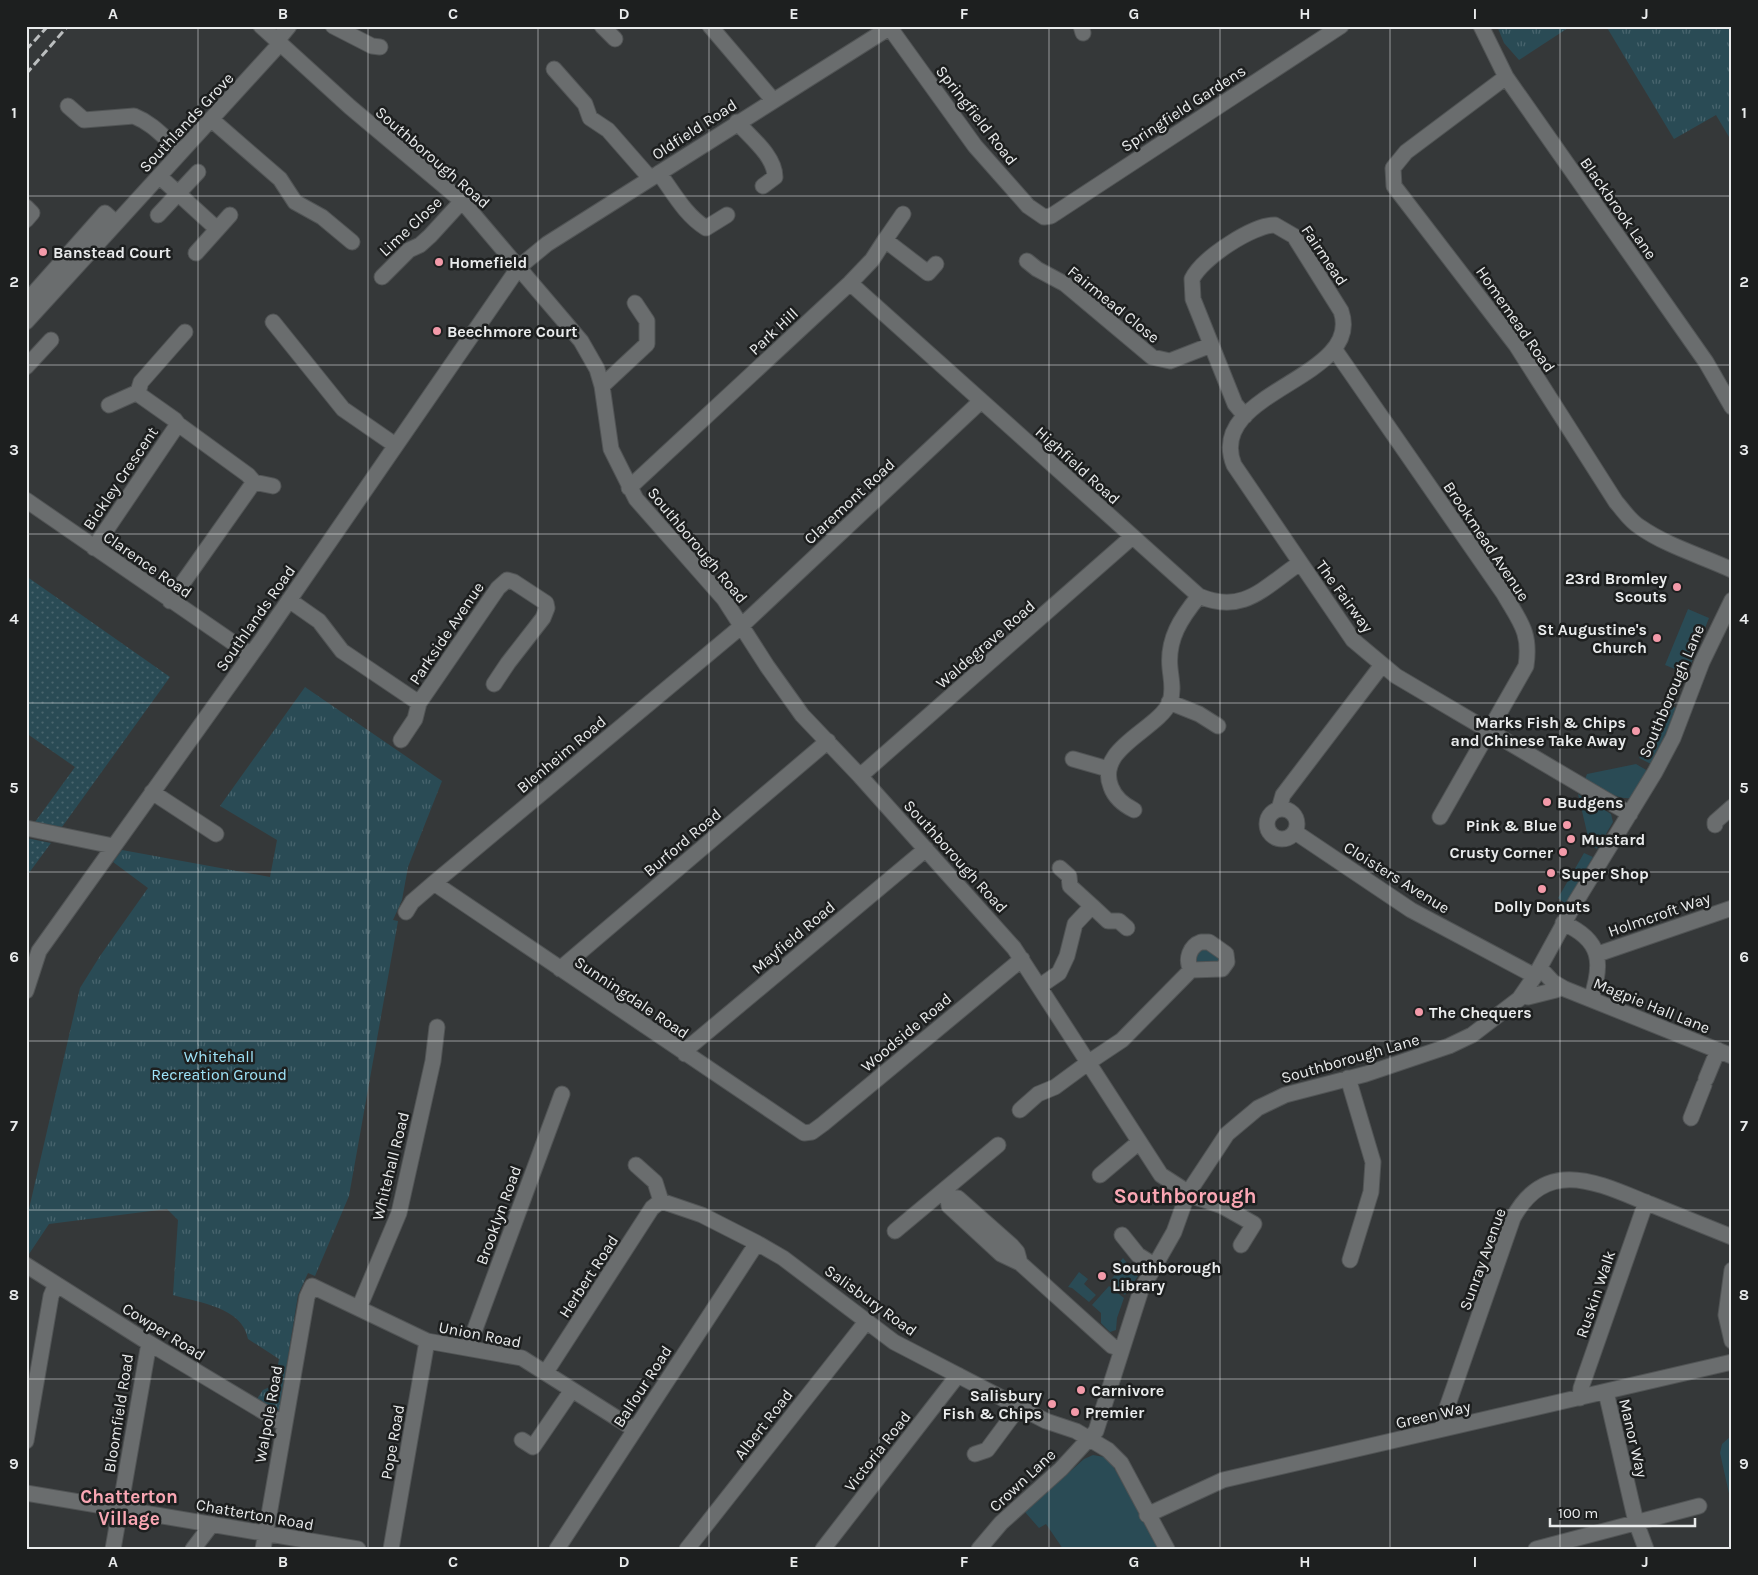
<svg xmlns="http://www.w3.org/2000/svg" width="1758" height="1575" font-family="Karla,sans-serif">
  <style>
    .grass { fill: #2a4b55 }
    .park { fill: url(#park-tufts) }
    .garden { fill: url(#garden-dots) }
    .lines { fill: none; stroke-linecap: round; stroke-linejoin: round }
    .minor-casing { stroke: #515455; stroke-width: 17 }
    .minor { stroke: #6a6d6e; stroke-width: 15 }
    .rail { stroke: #bbbebf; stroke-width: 3; stroke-dasharray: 8 4; stroke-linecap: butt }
    .grid { fill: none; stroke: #e9ebec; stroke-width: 1; stroke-opacity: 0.55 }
    .poi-dot { fill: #f39aa9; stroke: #1d1f1f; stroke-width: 2 }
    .labels { text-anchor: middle; stroke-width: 5; stroke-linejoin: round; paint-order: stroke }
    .street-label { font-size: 16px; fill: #e9ebec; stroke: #1d1f1f }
    .poi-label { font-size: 16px; font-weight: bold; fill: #e9ebec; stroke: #1d1f1f; text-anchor: start }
    .park-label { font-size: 16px; fill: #9ee3f8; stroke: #1d1f1f }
    .quarter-label { font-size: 19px; font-weight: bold; fill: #faa7b4; stroke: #1d1f1f }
    .district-label { font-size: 21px; font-weight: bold; fill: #faa7b4; stroke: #1d1f1f }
    .neatline { fill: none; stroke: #e9ebec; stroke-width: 2 }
    .grid-label { font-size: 16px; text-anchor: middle; font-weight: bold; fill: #e9ebec }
  </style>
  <defs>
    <pattern id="park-tufts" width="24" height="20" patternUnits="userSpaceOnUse" patternTransform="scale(1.25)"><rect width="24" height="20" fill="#2a4b55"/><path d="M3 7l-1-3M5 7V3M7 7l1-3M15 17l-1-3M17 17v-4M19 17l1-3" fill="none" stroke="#49656e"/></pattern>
    <pattern id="garden-dots" width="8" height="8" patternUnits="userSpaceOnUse" patternTransform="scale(1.25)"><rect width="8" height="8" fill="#2a4b55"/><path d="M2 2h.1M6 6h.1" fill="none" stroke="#49656e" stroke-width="1.8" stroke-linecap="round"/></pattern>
  </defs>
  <rect width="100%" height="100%" fill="#353839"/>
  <path class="grass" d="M1688,609L1709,618L1687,674L1665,665Z
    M1670,705L1676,708L1677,710L1651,764L1639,758L1667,707Z
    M1636,764L1648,771L1631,798C1615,800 1598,786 1585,779L1587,774Z
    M1578,794L1611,814L1613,822L1597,849L1588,844L1589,841Z
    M1584,853L1593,857L1566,904L1558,898Z
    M1202,947L1218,953L1221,962L1198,966L1194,960L1196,952Z
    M1123,1258L1138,1276L1125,1295L1110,1281L1117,1272L1114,1269Z
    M1079,1272L1088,1279L1084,1284L1096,1295L1089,1302L1072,1288L1068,1287Z
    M1109,1286L1124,1298L1117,1318L1116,1330L1110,1332L1101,1323V1313L1092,1305Z
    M1732,1435V1507L1720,1453L1722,1444Z
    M1093,1455L1104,1457L1113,1466L1160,1549H1063L1046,1524L1039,1528L1025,1512L1084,1459Z"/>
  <path class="park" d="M1497,26H1571L1519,60L1504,43Z
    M1606,26H1732V142L1716,115L1674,139Z
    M305,687L442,781L408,867L402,900L393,920L398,921L349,1196L315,1276L308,1273L298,1295L279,1412L257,1399L263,1390L274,1385L279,1359L248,1339C242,1307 200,1303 173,1295L178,1220L167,1209L49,1224L29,1254L26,1253V1222L80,988L100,956L148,888L113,862L122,850L270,877L277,840L220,806Z"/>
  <path class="garden" d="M26,576L170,677L62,827L35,822L75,767L26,733Z
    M26,838L51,843L26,877Z"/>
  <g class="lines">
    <g class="minor-casing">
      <path id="minor" d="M261,26L350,107L462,201L581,341L597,369L602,386L611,449L636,499L724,599L767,666L802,715L860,776L1014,948L1161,1175L1195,1197L1222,1206L1254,1224L1241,1245
        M333,26L372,46L380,47
        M602,26L615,39
        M710,26L773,100
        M1081,26L1083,33
        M1481,26L1506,77L1706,362L1732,407
        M890,28L975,146L1028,206L1044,217L1051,216L1341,26
        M554,69L585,104L590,118L608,130L650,178
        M1506,77L1406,152L1393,168L1394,186L1516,345L1616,502C1624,511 1630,521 1640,527C1667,546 1702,556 1732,570
        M68,106L84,120L134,116C154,124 165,139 181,152
        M212,120L280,179L295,202L322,217L352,242
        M737,122C750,137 775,156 775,177L763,186
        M659,173C673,192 685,215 706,228L727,215
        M159,176L217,229
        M26,207L32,213L26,220
        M158,215L198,172
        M885,240L903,214
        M196,253L230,215
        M1027,261L1037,269L1065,284L1152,357L1170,361L1211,345
        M382,277L409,250L420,245L430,236L462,201
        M850,283L1199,596C1244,615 1264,587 1300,563
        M26,302L105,213L116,223
        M26,322L276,48L280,37L289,26
        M273,322L343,409L395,445
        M185,332L141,382L138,392L141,396L175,420L178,424L248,475L254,482L273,486
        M1335,350L1504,594C1520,622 1531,632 1526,666L1440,817
        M26,367L51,340
        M602,386L647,344V321L635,303
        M109,405L138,392
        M1245,416L1235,404L1193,299L1192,279C1202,258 1253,225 1275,225L1294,236L1341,311C1365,379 1204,391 1234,465L1353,640L1396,676L1630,814
        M629,488L850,283L872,260L885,240L928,273L936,264
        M26,500L251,655
        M94,548L178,424
        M289,600L319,621L342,651L419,703L498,588L507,580L514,582L546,603L547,608L543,618L508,663L494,684
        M170,601L254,482
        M1169,702L1199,714L1218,726
        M401,740L415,719L419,703
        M1073,759L1108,769
        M860,776L1132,537
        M152,792L216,834
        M1267 824a15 15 0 1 1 30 0a15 15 0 1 1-30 0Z
        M1279,809L1283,795L1382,665
        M1134,810C1124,805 1115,798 1111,787C1095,748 1158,730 1170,702C1174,690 1171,679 1170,668C1167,639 1181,618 1199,596
        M1715,825V822L1732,807
        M26,828L113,846
        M1295,832L1411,910L1535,976
        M434,883L804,1133L812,1132L823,1124L1022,959
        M1092,906L1108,921H1119L1127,928
        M406,912L412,902L434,883L737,630L980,402
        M1563,923C1602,940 1603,963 1591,999
        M1201,942H1209L1226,954L1227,962L1222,969L1191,970C1185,959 1190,946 1201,942Z
        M1598,954L1732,908
        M1540,968L1553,982L1565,989L1732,1056
        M560,969L828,741
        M1040,986L1059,973L1067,956L1075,924L1092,906L1070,886L1069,876L1060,868
        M26,991L39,951L263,638L519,267L547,244L892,26
        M1523,994L1528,997L1556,990L1558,986
        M685,1054L688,1048L926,849
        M1348,1078L1373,1162L1371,1192L1350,1260
        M1706,1079L1718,1050
        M1020,1110L1038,1094L1055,1087L1089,1062L1122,1040L1191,970
        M1691,1118L1704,1085
        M636,1165L655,1182L661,1201
        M1100,1175L1139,1142
        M942,1192L948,1198L949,1206L1001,1254L1020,1263L1112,1346L1121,1349
        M948,1198H958L1011,1245L1017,1252L1020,1263
        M661,1201L702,1215L757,1243L783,1258L894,1342L1046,1421L1076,1431L1108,1450L1121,1463L1167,1549
        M895,1231L998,1145
        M1122,1235L1138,1255L1154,1265
        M26,1265L149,1343L284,1424
        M1732,1270L1726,1315L1732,1341
        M359,1308L399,1213L433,1061L437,1027
        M468,1348L562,1094
        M546,1372L652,1208L661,1201
        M1606,1392L1636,1522L1646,1549
        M1580,1398L1581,1388L1646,1202
        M1443,1429L1444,1416L1513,1218C1547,1155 1600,1184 1650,1204C1677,1215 1705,1226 1732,1237
        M522,1440L533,1447L572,1390
        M26,1441L51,1296L56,1284
        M975,1454L987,1450L1019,1407
        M26,1493L358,1549
        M1147,1515L1223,1480L1732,1362
        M113,1549L149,1343
        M193,1549L212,1524
        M263,1549L307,1297L312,1286L427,1341L522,1358L634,1429
        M391,1549L427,1341
        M557,1549L757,1243
        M687,1549L866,1322
        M823,1549L958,1375
        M979,1549L1001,1523L1061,1469L1096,1431L1141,1290L1174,1232L1188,1193L1227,1134L1258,1108L1285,1095L1366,1074L1449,1046L1472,1035L1519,999L1535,976L1575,903L1655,772L1673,738L1702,662L1732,600
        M1536,1549L1699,1506"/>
    </g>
    <use href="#minor" class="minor"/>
    <path class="rail" d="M26,50L48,26
      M26,74L68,26"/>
  </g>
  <path class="grid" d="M198,26V1549M368,26V1549M538,26V1549M709,26V1549M879,26V1549M1049,26V1549M1220,26V1549M1390,26V1549M1560,26V1549M26,196H1732M26,365H1732M26,534H1732M26,703H1732M26,872H1732M26,1041H1732M26,1210H1732M26,1379H1732"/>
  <g class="poi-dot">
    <circle cx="43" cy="252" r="5"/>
    <circle cx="439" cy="262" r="5"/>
    <circle cx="437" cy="331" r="5"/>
    <circle cx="1677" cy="587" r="5"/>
    <circle cx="1657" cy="638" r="5"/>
    <circle cx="1636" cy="731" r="5"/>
    <circle cx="1547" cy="802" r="5"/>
    <circle cx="1567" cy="825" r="5"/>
    <circle cx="1571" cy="839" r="5"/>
    <circle cx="1563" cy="852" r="5"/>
    <circle cx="1551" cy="873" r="5"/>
    <circle cx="1542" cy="889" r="5"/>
    <circle cx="1419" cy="1012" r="5"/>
    <circle cx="1102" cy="1276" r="5"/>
    <circle cx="1081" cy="1390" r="5"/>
    <circle cx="1052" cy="1404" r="5"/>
    <circle cx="1075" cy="1412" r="5"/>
  </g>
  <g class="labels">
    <g class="street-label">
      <text transform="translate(1183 108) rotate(-33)" y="6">Springfield Gardens</text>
      <text transform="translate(977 115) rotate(52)" y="6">Springfield Road</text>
      <text transform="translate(186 122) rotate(-47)" y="6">Southlands Grove</text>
      <text transform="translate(694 129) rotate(-33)" y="6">Oldfield Road</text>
      <text transform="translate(433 157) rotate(41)" y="6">Southborough Road</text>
      <text transform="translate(1619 208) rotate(55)" y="6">Blackbrook Lane</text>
      <text transform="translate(410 226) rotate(-43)" y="6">Lime Close</text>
      <text transform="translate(1325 255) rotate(56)" y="6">Fairmead</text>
      <text transform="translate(1114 304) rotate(39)" y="6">Fairmead Close</text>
      <text transform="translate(1516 319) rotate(55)" y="6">Homemead Road</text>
      <text transform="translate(773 331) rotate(-43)" y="6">Park Hill</text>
      <text transform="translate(1078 465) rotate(42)" y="6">Highfield Road</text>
      <text transform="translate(120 478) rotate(-56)" y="6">Bickley Crescent</text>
      <text transform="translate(849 501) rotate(-43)" y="6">Claremont Road</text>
      <text transform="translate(1487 541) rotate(56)" y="6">Brookmead Avenue</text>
      <text transform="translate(698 545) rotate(50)" y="6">Southborough Road</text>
      <text transform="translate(148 564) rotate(35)" y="6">Clarence Road</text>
      <text transform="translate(1345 596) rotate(54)" y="6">The Fairway</text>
      <text transform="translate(255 618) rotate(-55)" y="6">Southlands Road</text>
      <text transform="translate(446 633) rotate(-56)" y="6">Parkside Avenue</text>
      <text transform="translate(985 644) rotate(-41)" y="6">Waldegrave Road</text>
      <text transform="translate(1671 691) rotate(-67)" y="6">Southborough Lane</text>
      <text transform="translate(561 754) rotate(-40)" y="6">Blenheim Road</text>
      <text transform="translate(682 842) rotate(-40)" y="6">Burford Road</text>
      <text transform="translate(956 856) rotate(48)" y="6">Southborough Road</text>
      <text transform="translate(1397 877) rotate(32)" y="6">Cloisters Avenue</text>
      <text transform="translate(1659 914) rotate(-19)" y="6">Holmcroft Way</text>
      <text transform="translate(793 937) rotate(-40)" y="6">Mayfield Road</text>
      <text transform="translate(632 997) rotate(34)" y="6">Sunningdale Road</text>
      <text transform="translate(1652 1005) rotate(22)" y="6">Magpie Hall Lane</text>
      <text transform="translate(906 1032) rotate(-40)" y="6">Woodside Road</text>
      <text transform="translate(1350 1058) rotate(-16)" y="6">Southborough Lane</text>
      <text transform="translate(390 1166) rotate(-76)" y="6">Whitehall Road</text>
      <text transform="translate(498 1215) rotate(-70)" y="6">Brooklyn Road</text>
      <text transform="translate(1482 1259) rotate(-70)" y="6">Sunray Avenue</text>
      <text transform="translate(588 1276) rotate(-57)" y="6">Herbert Road</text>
      <text transform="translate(1595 1294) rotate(-71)" y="6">Ruskin Walk</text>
      <text transform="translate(871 1300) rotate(36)" y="6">Salisbury Road</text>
      <text transform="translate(164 1331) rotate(32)" y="6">Cowper Road</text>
      <text transform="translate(480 1334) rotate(11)" y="6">Union Road</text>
      <text transform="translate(642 1386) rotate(-57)" y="6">Balfour Road</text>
      <text transform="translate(118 1413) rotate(-81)" y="6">Bloomfield Road</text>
      <text transform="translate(268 1414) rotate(-80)" y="6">Walpole Road</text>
      <text transform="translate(1433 1414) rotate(-13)" y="6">Green Way</text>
      <text transform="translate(763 1424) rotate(-52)" y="6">Albert Road</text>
      <text transform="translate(1634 1438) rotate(77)" y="6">Manor Way</text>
      <text transform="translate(392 1442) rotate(-80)" y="6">Pope Road</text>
      <text transform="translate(877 1451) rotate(-52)" y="6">Victoria Road</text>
      <text transform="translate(1022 1480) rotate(-43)" y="6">Crown Lane</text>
      <text transform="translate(255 1514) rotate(10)" y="6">Chatterton Road</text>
    </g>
    <g class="poi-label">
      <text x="53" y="258">Banstead Court</text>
      <text x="449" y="268">Homefield</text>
      <text x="447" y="337">Beechmore Court</text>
      <text x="1667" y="584" text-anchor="end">23rd Bromley<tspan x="1667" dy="18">Scouts</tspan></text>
      <text x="1647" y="635" text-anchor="end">St Augustine's<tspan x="1647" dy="18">Church</tspan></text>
      <text x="1626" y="728" text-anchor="end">Marks Fish &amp; Chips<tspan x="1626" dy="18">and Chinese Take Away</tspan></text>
      <text x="1557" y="808">Budgens</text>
      <text x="1557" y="831" text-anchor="end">Pink &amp; Blue</text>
      <text x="1581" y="845">Mustard</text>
      <text x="1553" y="858" text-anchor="end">Crusty Corner</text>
      <text x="1561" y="879">Super Shop</text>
      <text x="1542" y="912" text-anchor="middle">Dolly Donuts</text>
      <text x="1429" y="1018">The Chequers</text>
      <text x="1112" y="1273">Southborough<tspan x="1112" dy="18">Library</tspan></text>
      <text x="1091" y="1396">Carnivore</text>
      <text x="1042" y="1401" text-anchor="end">Salisbury<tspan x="1042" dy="18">Fish &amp; Chips</tspan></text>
      <text x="1085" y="1418">Premier</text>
    </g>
    <g class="park-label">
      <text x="219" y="1062">Whitehall<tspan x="219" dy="18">Recreation Ground</tspan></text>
    </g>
    <g class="quarter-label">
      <text x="129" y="1503">Chatterton<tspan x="129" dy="22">Village</tspan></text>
    </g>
    <g class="district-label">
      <text x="1185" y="1203">Southborough</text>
    </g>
  </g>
  <rect width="1758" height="1575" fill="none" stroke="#1d1f1f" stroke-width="55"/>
  <path d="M1550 1518v8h145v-8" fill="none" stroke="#e9ebec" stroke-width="2.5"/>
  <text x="1558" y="1518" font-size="15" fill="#e9ebec" stroke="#1d1f1f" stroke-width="4" paint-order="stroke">100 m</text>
  <rect x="28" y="28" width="1702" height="1520" class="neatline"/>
  <g class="grid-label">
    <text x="113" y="19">A</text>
    <text x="283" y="19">B</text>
    <text x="453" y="19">C</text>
    <text x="624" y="19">D</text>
    <text x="794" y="19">E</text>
    <text x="964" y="19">F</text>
    <text x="1134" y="19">G</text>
    <text x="1305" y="19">H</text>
    <text x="1475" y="19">I</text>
    <text x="1645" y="19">J</text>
    <text x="14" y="118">1</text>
    <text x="1744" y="118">1</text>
    <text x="14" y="287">2</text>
    <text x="1744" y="287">2</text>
    <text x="14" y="455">3</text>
    <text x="1744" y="455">3</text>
    <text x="14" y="624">4</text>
    <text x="1744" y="624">4</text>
    <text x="14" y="793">5</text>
    <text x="1744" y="793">5</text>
    <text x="14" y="962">6</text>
    <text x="1744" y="962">6</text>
    <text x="14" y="1131">7</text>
    <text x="1744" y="1131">7</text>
    <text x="14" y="1300">8</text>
    <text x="1744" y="1300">8</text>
    <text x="14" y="1469">9</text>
    <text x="1744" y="1469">9</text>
    <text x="113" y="1567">A</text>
    <text x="283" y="1567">B</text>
    <text x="453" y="1567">C</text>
    <text x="624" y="1567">D</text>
    <text x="794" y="1567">E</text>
    <text x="964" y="1567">F</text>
    <text x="1134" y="1567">G</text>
    <text x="1305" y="1567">H</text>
    <text x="1475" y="1567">I</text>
    <text x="1645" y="1567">J</text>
  </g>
</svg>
